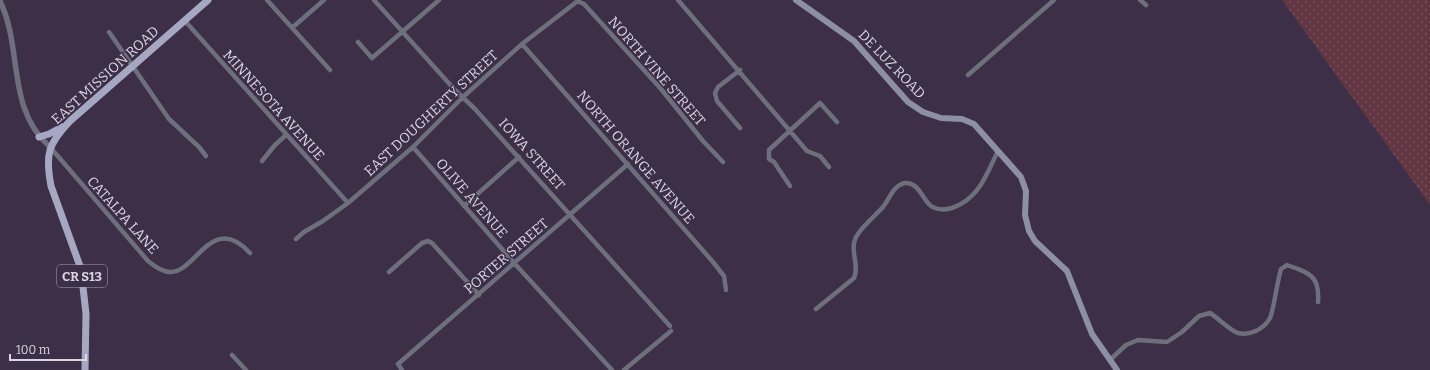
<svg xmlns="http://www.w3.org/2000/svg" width="1430" height="370" font-family="Bitter,serif">
  <style>
    .grass { fill: url(#grass-dots) }
    .lines { fill: none; stroke-linecap: round; stroke-linejoin: round }
    .minor { stroke: #6e6f7c; stroke-width: 4.5 }
    .tertiary { stroke: #6e6f7c; stroke-width: 5.5 }
    .secondary { stroke: #8d8fa4; stroke-width: 6 }
    .primary { stroke: #a5a7c3; stroke-width: 7 }
    .labels { text-anchor: middle; stroke-width: 3; stroke-linejoin: round; paint-order: stroke }
    .shield { fill: #3c2f47; stroke: #ada3b5; stroke-width: 1 }
    .shield-label { font-size: 13px; font-weight: bold; fill: #ddd5e4 }
    .street-label { font-size: 14px; fill: #ddd5e4; stroke: #3c2f47 }
  </style>
  <defs>
    <pattern id="grass-dots" width="8" height="8" patternUnits="userSpaceOnUse"><rect width="8" height="8" fill="#623642"/><path d="M2 2h.1M6 6h.1" fill="none" stroke="#78525d" stroke-width="1.8" stroke-linecap="round"/></pattern>
  </defs>
  <rect width="100%" height="100%" fill="#3c2f47"/>
  <path class="grass" d="M1282,0H1430V205Z"/>
  <g class="lines">
    <path class="minor" d="M267,0L330,70
      M374,0L454,89L474,108L670,326
      M678,0L807,151L820,156L829,167
      M1140,0L1146,5
      M577,1L584,4L661,89L703,141L723,162
      M185,21L348,203
      M293,27L324,0
      M109,32L169,119L199,147L206,156
      M358,42L372,58L439,0
      M522,44L713,262L724,276L726,290
      M740,70L718,87L715,93L717,101L740,128
      M968,75L1054,0
      M50,147L148,261C154,266 162,272 170,272C196,273 212,211 250,253
      M413,147L515,264L612,370
      M262,161L275,145L286,135
      M790,186L774,162L769,159V150L820,103L837,122
      M464,206L519,157
      M296,239L304,232L323,221L348,203L413,147L463,97L522,44L579,0
      M389,272L422,243L428,241L432,243L479,295
      M816,309L854,278C860,264 849,251 856,237C862,226 874,217 883,207C889,200 893,185 905,183C919,182 922,199 931,206C937,210 945,210 952,208C979,199 986,175 998,151
      M232,355L246,370
      M1111,359L1126,345L1138,340L1167,342L1182,332L1199,316L1210,313C1218,318 1231,331 1238,333C1250,336 1264,329 1270,318C1274,309 1277,282 1281,269L1287,265C1309,273 1320,275 1318,302
      M402,370L398,364L628,164
      M624,370L671,331"/>
    <path class="tertiary" d="M0,1C23,48 6,109 50,147"/>
    <path class="secondary" d="M796,0L854,41L908,102L923,112L941,118L962,119L974,124L1021,177L1026,191L1025,215L1029,231L1035,241L1067,271L1092,334L1117,370"/>
    <path class="primary" d="M39,137L49,134L62,127
      M85,370L86,314L81,269L51,186C45,154 48,144 70,121L208,0"/>
  </g>
  <g class="labels">
    <rect class="shield" x="57" y="265" width="50" height="22" rx="3"/>
    <g class="shield-label">
      <text x="82" y="281">CR S13</text>
    </g>
    <g class="street-label">
      <text transform="translate(892 64) rotate(46)" y="5">DE LUZ ROAD</text>
      <text transform="translate(657 71) rotate(49)" y="5">NORTH VINE STREET</text>
      <text transform="translate(105 75) rotate(-42)" y="5">EAST MISSION ROAD</text>
      <text transform="translate(274 105) rotate(48)" y="5">MINNESOTA AVENUE</text>
      <text transform="translate(431 113) rotate(-43)" y="5">EAST DOUGHERTY STREET</text>
      <text transform="translate(532 154) rotate(48)" y="5">IOWA STREET</text>
      <text transform="translate(636 157) rotate(49)" y="5">NORTH ORANGE AVENUE</text>
      <text transform="translate(472 198) rotate(49)" y="5">OLIVE AVENUE</text>
      <text transform="translate(123 215) rotate(48)" y="5">CATALPA LANE</text>
      <text transform="translate(506 256) rotate(-41)" y="5">PORTER STREET</text>
    </g>
  </g>
  <path d="M10 354v6h76v-6" fill="none" stroke="#ddd5e4" stroke-width="2"/>
  <text x="16" y="354" font-size="12" fill="#ddd5e4" stroke="#3c2f47" stroke-width="3" paint-order="stroke">100 m</text>
</svg>
